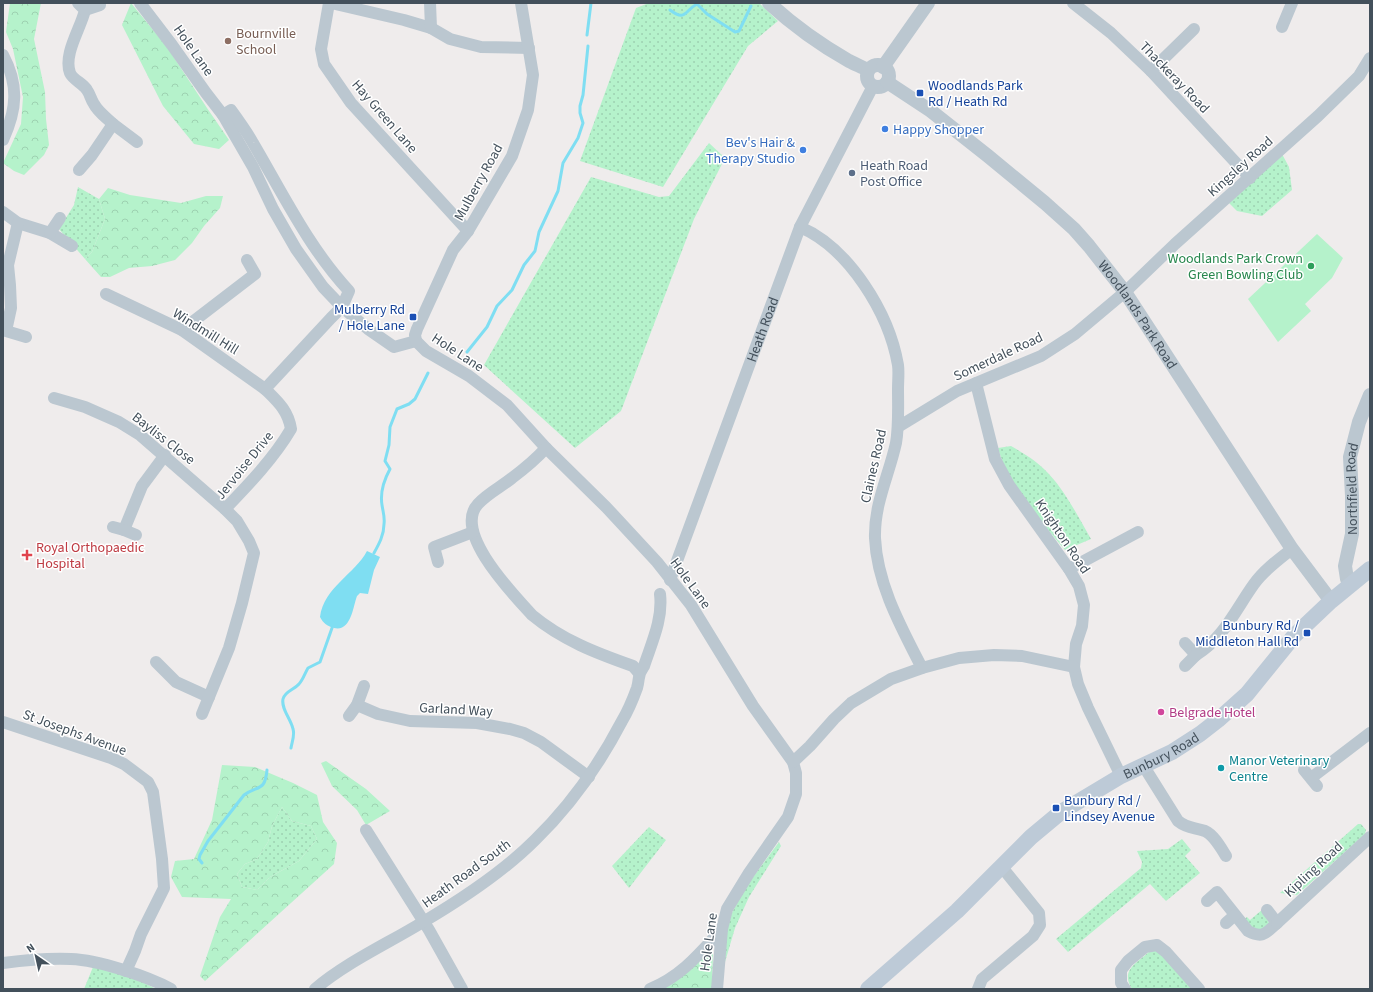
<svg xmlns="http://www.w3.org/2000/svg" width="1373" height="992" font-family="'Source Sans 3',sans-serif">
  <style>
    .green { fill: url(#green-dots) }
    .forest { fill: url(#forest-crowns); fill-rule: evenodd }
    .pitch { fill: #b5f2cb }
    .water { fill: #7fdef2 }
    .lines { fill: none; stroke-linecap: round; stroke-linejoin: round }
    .stream { stroke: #7fdef2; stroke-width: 3 }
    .minor { stroke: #bbc7d0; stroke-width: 12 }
    .tertiary { stroke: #bbc7d0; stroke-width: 14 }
    .secondary { stroke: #bdcad7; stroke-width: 16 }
    .education-dot { fill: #8d6e63; stroke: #fff; stroke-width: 1.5 }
    .transit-dot { fill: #1a4fb4; stroke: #fff; stroke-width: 1.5 }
    .shop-dot { fill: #3f7fe0; stroke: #fff; stroke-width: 1.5 }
    .service-dot { fill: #5c6f8a; stroke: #fff; stroke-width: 1.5 }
    .leisure-dot { fill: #2e9e5b; stroke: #fff; stroke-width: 1.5 }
    .health-dot { fill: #e0444e; stroke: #fff; stroke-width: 1.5 }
    .hotel-dot { fill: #d1479c; stroke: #fff; stroke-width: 1.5 }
    .culture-dot { fill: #0f9aa8; stroke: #fff; stroke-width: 1.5 }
    .labels { text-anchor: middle; stroke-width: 3; stroke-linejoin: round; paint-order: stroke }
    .education-label { font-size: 14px; fill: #785e54; stroke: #fff; text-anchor: start }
    .street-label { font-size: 14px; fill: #43505b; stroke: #fff }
    .transit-label { font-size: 14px; fill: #164399; stroke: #fff; text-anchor: start }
    .shop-label { font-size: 14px; fill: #366cbe; stroke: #fff; text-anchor: start }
    .service-label { font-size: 14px; fill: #4e5e75; stroke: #fff; text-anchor: start }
    .leisure-label { font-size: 14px; fill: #27864d; stroke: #fff; text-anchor: end }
    .health-label { font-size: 14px; fill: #be3a42; stroke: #fff; text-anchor: start }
    .hotel-label { font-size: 14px; fill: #b23c85; stroke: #fff; text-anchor: start }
    .culture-label { font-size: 14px; fill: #0d838f; stroke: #fff; text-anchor: start }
  </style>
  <defs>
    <pattern id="green-dots" width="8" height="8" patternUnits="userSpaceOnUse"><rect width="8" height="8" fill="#b5f2cb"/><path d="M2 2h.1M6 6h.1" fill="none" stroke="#9dd1b1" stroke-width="1.8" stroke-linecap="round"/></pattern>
    <pattern id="forest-crowns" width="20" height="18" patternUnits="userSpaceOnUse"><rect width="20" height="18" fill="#b5f2cb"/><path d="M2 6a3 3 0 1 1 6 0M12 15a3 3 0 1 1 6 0" fill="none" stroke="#9dd1b1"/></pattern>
  </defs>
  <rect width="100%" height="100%" fill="#efecec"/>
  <path class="green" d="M649,3H759L778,21L748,46L663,187L580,161L636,8Z
    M709,143L725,158L694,219L621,411L575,448L484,365L591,177L659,197L669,196Z
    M1282,154L1289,167L1292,190L1262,216L1237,211L1229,203Z
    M78,187L99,199L105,219L92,252L85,259L59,229L74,205Z
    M1011,446C1023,453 1034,459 1044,469C1064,488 1077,515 1091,539L1065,550C1039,519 1009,488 998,448Z
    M282,807L292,821L311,826L317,839L299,861L270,877L257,890L242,887L237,874L245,864L257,859L268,842L272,826Z
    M1358,824H1361L1366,830L1365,834L1297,895L1280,893Z
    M649,827L666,840L629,888L612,866Z
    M1182,839L1191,850L1185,856L1200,873L1166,901L1150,884L1068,952L1056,939L1141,868L1142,862L1137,851L1168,849Z
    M779,842L781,846L749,897L735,928L725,962L726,924L745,888Z
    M1263,909L1269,923L1263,929L1254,930L1243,920L1247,917L1250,920Z
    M1150,951H1158L1197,989H1132C1120,970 1137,963 1150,951Z
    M93,967L133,977L154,988L153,989H84Z"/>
  <path class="forest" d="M10,3H41L34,39L45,92L46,119L49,145L44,155L24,175L14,171L3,163L21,124L23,97L13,49L6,32Z
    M131,3L167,47L207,108L229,140L219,149L194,144L163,106L122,25Z
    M108,188L130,195L181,203L206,196H223L220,208L204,226L192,243L175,260L152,266L129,268L110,277H101L85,259L92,252L105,219L99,199Z
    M326,761L366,789L390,811L366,825L357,810L332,786L321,763Z
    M222,765L255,767L293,783L317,795L323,822L337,843L334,864L205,981L200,976L220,917L231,899L182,897L171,877L175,861L194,859L212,820ZM282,807L292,821L311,826L317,839L299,861L270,877L257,890L242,887L237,874L245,864L257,859L268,842L272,826Z
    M708,953H713L712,989H660Z"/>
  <path class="pitch" d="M1317,234L1343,258L1332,278L1305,304L1311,311L1278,342L1248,299Z"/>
  <path class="water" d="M367,551L380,557L374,570L368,594L360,593L357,596C353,607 351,632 334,628C327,626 323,623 320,617C324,587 355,574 367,551Z"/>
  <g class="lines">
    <path class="stream" d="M670,10C686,22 684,11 697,4L707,14L735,32L739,31L751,6
      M587,35L591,3
      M467,352L487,327L497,306L512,290L524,265L535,251L539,232L558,191L563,163L578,138L583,123L580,113V106L583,95L588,46
      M374,553C379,544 384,535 384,524C385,517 383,512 382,505C380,493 384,480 390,469L385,461L389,445L390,427L397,409L409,404L415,399L428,373
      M291,748C292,742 295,735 293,729C291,719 281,709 283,699C285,691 294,690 299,684C303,680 305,673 308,668L320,662L332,628
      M202,863L199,859L200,855L208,841L244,795C258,785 265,792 267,770"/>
    <g class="minor">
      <path d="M78,3L85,10C81,28 63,54 70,73C73,80 83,83 87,90C90,94 91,100 94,104C98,112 107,118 113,124L92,155L79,170"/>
      <path d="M140,3L172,45L206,93L223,115L253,167L273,209L296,249L323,287L342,307L368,329L394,347L416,341"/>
      <path d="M329,3L321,49L324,64L351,103L468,231"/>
      <path d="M331,3L404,20L431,28L450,39L481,47L529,48"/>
      <path d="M430,3L431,28"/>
      <path d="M1073,3L1111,33L1151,71L1250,178"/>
      <path d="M85,10L100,5"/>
      <path d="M1282,27L1292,3"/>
      <path d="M3,55C19,85 17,109 3,140"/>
      <path d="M1151,71L1194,29"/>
      <path d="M113,124L137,142"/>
      <path d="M3,212L18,223L50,233L72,246"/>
      <path d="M18,223L8,265L10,285L11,308L6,331L26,337"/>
      <path d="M800,227C849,248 889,313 898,365C899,372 898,381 898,389C898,407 899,426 896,443C889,475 874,504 875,538C877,584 901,627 922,668"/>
      <path d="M50,233L60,218"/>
      <path d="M106,294L182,330L265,389"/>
      <path d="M182,330L255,274L247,260"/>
      <path d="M416,341L426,351L469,376L507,405L546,448L606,507L657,562L691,605L753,706L793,762L796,773V794L788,817L749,873L727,909L722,929L717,989"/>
      <path d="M416,341L415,335L417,329L453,250L468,231L512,156L528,110L533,75L521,3"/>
      <path d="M976,383L995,459L1009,485L1069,569L1079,586L1084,605L1082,626L1076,644L1074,667L1078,684L1088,708L1121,776"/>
      <path d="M54,398L85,407L119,422L140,435L225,509"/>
      <path d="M898,427L957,391L1041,356L1075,334L1125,292L1175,244L1318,116L1359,76L1370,58"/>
      <path d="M546,448C536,459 524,469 512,478C501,487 488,493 478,504C452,532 514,595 532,615C562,640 596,653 633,666L639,673"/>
      <path d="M113,527L124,530L142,486L165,455"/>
      <path d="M124,530L136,535"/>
      <path d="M438,562L434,547L473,532"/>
      <path d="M1069,569L1138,532"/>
      <path id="s1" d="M670,580L800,227L873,86"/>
      <path d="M1185,643L1196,655C1223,639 1236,609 1254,584C1264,570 1279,559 1292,549"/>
      <path d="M156,662L176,682L209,697"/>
      <path d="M1185,666L1196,655"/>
      <path d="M357,705L378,714L410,721L477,723L510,729L524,733L541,742L589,777"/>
      <path d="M202,714L229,648L242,603L254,553L249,541L237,521L225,509C249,484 274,458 291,429C288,410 277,401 265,389L331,318L342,307L349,291C309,248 283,194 253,143C247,132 239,121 231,110L223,115"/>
      <path d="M349,716L357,705L364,686"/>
      <path d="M3,722L111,758L124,764L148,782L153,792L162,859L164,888L141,934L135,951L126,971"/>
      <path d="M793,762L810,746L834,719L851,703L891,679L922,668L959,658L994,655L1022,656L1074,667"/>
      <path d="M1143,765L1178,821C1188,829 1194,827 1205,831C1214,835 1221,848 1226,856"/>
      <path d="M1304,770L1317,786"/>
      <path d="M1311,778L1370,733"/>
      <path d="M366,830L429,930L462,989"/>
      <path d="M1207,901L1217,892L1248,931C1263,939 1266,933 1277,923L1267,910"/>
      <path d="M1226,923L1235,915"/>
      <path d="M1277,923L1370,837"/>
      <path d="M3,963C26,960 48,958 71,959C98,960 147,976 171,989"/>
      <path d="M315,989C347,962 387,944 423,922C462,899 502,873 535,840C570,806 599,765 622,721C628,711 633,699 637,688C640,678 637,675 644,666C652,642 663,619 660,594"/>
      <path d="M650,989C682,976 700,953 722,929"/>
      <path d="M978,989L982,979L1033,936L1040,925L1039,913L1001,866"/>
      <path d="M1125,989L1121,983V970L1128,961L1145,947L1157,945L1166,952L1199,989"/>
    </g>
    <g class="tertiary">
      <path d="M769,3C793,25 821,45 849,61C855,64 862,67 868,70"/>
      <circle cx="878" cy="76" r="11"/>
      <path d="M883,67L928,3"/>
      <path id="s2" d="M887,82L931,111L988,156L1045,203L1074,229L1089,246L1125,292L1292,549L1331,601"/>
      <path id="s3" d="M1350,584L1347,579L1345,566L1352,534V496L1350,457L1359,422L1370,395"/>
    </g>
    <path class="secondary" id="s4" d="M868,989L957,911L1031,837L1061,812L1121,776L1172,752L1200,734L1218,720L1247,694L1294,636L1331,601L1370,569"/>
  </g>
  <circle class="education-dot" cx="228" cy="41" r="4"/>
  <g class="transit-dot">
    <rect x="916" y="89" width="8" height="8" rx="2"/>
    <rect x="409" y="313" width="8" height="8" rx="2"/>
    <rect x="1303" y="629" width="8" height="8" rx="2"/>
    <rect x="1052" y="804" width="8" height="8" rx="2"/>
  </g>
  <g class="shop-dot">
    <circle cx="885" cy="129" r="4"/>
    <circle cx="803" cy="150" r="4"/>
  </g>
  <circle class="service-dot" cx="852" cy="173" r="4"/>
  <circle class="leisure-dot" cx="1311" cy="266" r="4"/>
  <path class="health-dot" d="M25 549h4v4h4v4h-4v4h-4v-4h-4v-4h4z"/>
  <circle class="hotel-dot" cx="1161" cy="712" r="4"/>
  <circle class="culture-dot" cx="1221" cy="768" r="4"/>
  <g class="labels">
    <g class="education-label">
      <text x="236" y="38">Bournville<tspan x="236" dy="16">School</tspan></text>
    </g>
    <g class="street-label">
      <text transform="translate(194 50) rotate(55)" y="5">Hole Lane</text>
      <text transform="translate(1175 77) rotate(46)" y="5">Thackeray Road</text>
      <text transform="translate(385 116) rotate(49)" y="5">Hay Green Lane</text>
      <text transform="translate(1240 166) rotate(-42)" y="5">Kingsley Road</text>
      <text transform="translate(478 182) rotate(-61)" y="5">Mulberry Road</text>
      <text dy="5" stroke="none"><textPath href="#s2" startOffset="345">Woodlands Park Road</textPath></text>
      <text dy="5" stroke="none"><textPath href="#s1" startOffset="267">Heath Road</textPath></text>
      <text transform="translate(206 331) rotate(32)" y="5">Windmill Hill</text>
      <text transform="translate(458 352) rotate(33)" y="5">Hole Lane</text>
      <text transform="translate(998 356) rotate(-25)" y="5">Somerdale Road</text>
      <text transform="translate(164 438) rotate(38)" y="5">Bayliss Close</text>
      <text transform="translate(244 465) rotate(-51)" y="5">Jervoise Drive</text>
      <text transform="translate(873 466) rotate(-77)" y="5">Claines Road</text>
      <text dy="5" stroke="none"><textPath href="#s3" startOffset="97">Northfield Road</textPath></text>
      <text transform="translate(1063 536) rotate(56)" y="5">Knighton Road</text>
      <text transform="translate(691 583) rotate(54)" y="5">Hole Lane</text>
      <text transform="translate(456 709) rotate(3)" y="5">Garland Way</text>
      <text transform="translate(75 732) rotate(20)" y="5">St Josephs Avenue</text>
      <text dy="5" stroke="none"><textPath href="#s4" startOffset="377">Bunbury Road</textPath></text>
      <text transform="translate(1313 869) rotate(-43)" y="5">Kipling Road</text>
      <text transform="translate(466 873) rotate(-36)" y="5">Heath Road South</text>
      <text transform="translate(708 942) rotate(-82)" y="5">Hole Lane</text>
    </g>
    <g class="transit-label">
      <text x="928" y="90">Woodlands Park<tspan x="928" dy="16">Rd / Heath Rd</tspan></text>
      <text x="405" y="314" text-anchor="end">Mulberry Rd<tspan x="405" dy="16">/ Hole Lane</tspan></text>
      <text x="1299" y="630" text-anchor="end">Bunbury Rd /<tspan x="1299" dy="16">Middleton Hall Rd</tspan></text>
      <text x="1064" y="805">Bunbury Rd /<tspan x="1064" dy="16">Lindsey Avenue</tspan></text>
    </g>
    <g class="shop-label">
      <text x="893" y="134">Happy Shopper</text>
      <text x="795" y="147" text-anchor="end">Bev's Hair &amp;<tspan x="795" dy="16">Therapy Studio</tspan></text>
    </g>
    <g class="service-label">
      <text x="860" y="170">Heath Road<tspan x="860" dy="16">Post Office</tspan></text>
    </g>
    <g class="leisure-label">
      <text x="1303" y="263">Woodlands Park Crown<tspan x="1303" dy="16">Green Bowling Club</tspan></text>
    </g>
    <g class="health-label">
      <text x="36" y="552">Royal Orthopaedic<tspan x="36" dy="16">Hospital</tspan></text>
    </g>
    <g class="hotel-label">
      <text x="1169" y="717">Belgrade Hotel</text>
    </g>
    <g class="culture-label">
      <text x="1229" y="765">Manor Veterinary<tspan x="1229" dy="16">Centre</tspan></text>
    </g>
  </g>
  <rect width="1373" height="992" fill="none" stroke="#43505b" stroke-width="8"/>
  <g transform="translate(36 956) rotate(326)" stroke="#ffffff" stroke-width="3" paint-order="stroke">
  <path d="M0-3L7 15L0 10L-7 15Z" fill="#43505b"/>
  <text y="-6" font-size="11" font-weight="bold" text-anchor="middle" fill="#43505b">N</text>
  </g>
</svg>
